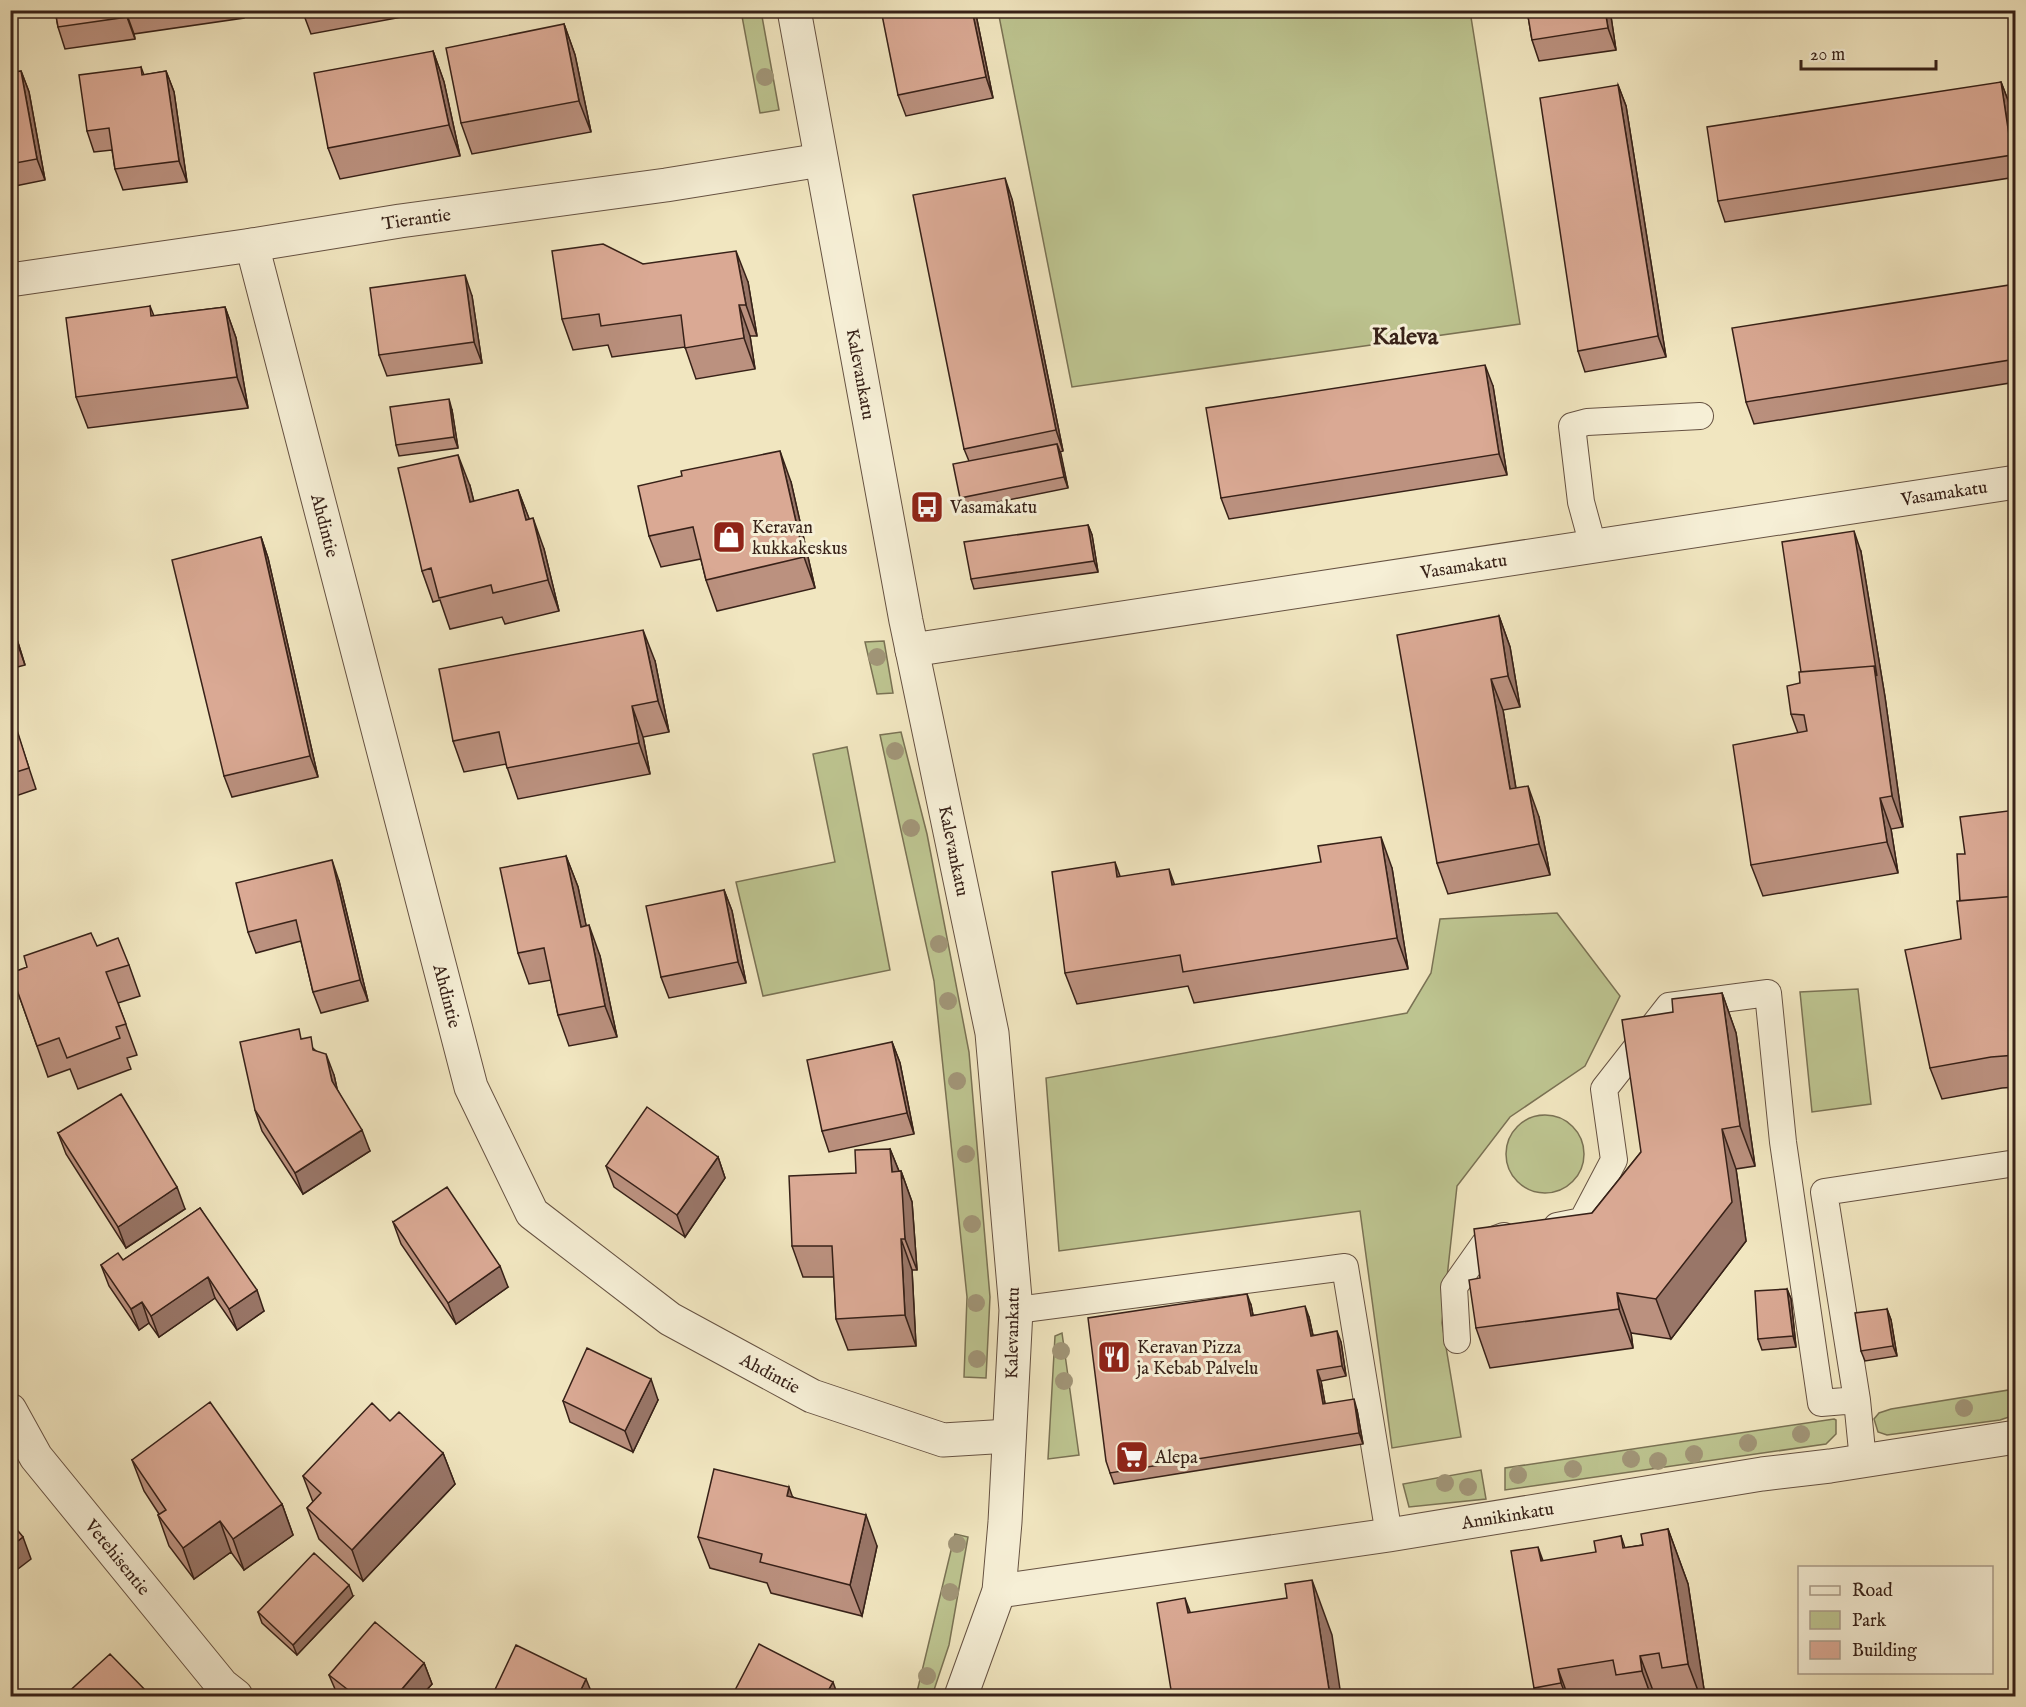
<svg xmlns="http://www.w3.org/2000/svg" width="2026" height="1707" font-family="'IM FELL English',serif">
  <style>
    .green { fill: #bdc490; stroke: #7a7254; stroke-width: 1.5 }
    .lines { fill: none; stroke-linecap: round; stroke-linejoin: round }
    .service-casing { stroke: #665242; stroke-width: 28 }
    .minor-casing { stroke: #665242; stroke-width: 35 }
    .tertiary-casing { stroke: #665242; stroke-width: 35 }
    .service { stroke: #f6efd6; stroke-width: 26 }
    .minor { stroke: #f6efd6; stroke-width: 33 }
    .tertiary { stroke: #f6efd6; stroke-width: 33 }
    .tree { fill: #a19577 }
    .wall { fill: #bb917f; stroke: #372118; stroke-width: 1.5 }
    .shaded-wall { fill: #997668; stroke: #372118; stroke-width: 1.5 }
    .building { fill: #daa994; stroke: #372118; stroke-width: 1.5 }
    .labels { text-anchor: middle; stroke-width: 6; stroke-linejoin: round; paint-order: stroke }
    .street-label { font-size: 18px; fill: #372118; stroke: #f6efd6 }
    .poi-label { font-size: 18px; fill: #372118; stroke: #f6efd6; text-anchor: start }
    .district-label { font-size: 24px; font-weight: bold; fill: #372118; stroke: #f6efd6 }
  </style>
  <rect width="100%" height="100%" fill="#f1e6c0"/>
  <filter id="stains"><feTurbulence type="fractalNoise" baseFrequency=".00333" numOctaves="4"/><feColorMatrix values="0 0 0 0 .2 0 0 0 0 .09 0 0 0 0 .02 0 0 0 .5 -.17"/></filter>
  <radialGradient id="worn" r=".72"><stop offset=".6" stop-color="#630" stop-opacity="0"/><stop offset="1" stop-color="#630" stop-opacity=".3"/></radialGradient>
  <path class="green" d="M741,11H761L779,110L760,113Z
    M998,11H1470L1520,324L1072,387Z
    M884,641L893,693L877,694L865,642Z
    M901,732L927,834L969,1052L990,1297L986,1378L964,1377L967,1297L934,981L880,735Z
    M847,747L890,970L763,996L736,882L835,862L813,754Z
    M1557,913L1620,996L1585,1066L1510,1117L1457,1186L1442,1323L1461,1437L1392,1448L1360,1211L1059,1251L1046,1078L1407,1013L1431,973L1440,919Z
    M1858,989L1871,1104L1812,1112L1800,992Z
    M1506 1154a39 39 0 1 1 78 0a39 39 0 1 1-78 0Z
    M1062,1333L1079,1455L1048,1459L1055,1336Z
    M2015,1389V1415L2000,1420L1887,1435L1878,1432L1874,1419L1879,1413L1891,1409Z
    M1834,1419L1836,1420V1434L1826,1444L1505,1490V1468Z
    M1481,1470L1486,1499L1409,1507L1403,1484Z
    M955,1534L968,1537L949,1645L932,1696H916Z"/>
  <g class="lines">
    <g class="service-casing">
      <path id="service" d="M1593,546L1581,502L1572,426L1587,422L1700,416
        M1557,1226L1582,1221L1614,1160L1604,1089L1669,1006L1768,993L1783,1142L1821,1403L1857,1400
        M1016,1310L1345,1267L1389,1535
        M1457,1340L1454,1287L1485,1243L1504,1236
        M1863,1461L1857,1400L1824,1192L2016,1163"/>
    </g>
    <g class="minor-casing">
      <g id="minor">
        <path id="s1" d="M252,245L471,1087L532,1213L670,1319L812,1396L943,1440L1009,1436"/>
        <path id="s2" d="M10,280L252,245L400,221L666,185L821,160"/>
        <path id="s3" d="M912,650L2016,482"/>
        <path id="s4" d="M10,1410L36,1457L222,1685L236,1696"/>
        <path id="s5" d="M999,1591L1389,1535L1762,1474L1830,1466L2016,1437"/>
      </g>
    </g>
    <g class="tertiary-casing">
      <g id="tertiary">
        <path id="s6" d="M794,10L906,621L992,1033L1016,1310L1005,1522L999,1591L961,1696"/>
      </g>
    </g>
    <use href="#service" class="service"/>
    <use href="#minor" class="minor"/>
    <use href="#tertiary" class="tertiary"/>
  </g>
  <g class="tree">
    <circle cx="765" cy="77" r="9"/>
    <circle cx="877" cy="657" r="9"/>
    <circle cx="895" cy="751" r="9"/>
    <circle cx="911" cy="828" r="9"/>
    <circle cx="939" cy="944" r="9"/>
    <circle cx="948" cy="1001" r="9"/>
    <circle cx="957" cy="1081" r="9"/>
    <circle cx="966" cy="1154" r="9"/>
    <circle cx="972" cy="1224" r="9"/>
    <circle cx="976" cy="1303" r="9"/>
    <circle cx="1061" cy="1351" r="9"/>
    <circle cx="977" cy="1359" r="9"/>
    <circle cx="1064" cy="1381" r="9"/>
    <circle cx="1964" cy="1408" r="9"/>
    <circle cx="1801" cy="1434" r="9"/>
    <circle cx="1748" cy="1443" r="9"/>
    <circle cx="1694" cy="1454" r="9"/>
    <circle cx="1631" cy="1459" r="9"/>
    <circle cx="1658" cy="1461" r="9"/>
    <circle cx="1573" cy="1469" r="9"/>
    <circle cx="1518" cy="1475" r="9"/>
    <circle cx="1445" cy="1483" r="9"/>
    <circle cx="1468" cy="1487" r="9"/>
    <circle cx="957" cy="1544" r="9"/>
    <circle cx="950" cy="1592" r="9"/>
    <circle cx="927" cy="1676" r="9"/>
  </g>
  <path class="wall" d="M55,10H243L244,18L134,34L135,39L65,49L58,27Z
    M302,10H433L434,11L311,34Z
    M975,10L993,98L906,116L898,95Z
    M1527,10H1610L1616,50L1539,61L1532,40Z
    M564,24L575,55L591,132L472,154L461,123Z
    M433,51L444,82L460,156L340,179L328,148Z
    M141,67L144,75L166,71L174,92L187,182L123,190L115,169L112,150L94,152L87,131Z
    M21,71L29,92L45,180L10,187V73Z
    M2001,82L2009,103L2016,146V177L1725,222L1718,201Z
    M1618,85L1626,106L1666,357L1585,372L1578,351Z
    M1012,199L1063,451L1060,452L1068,488L964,509L960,498L969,461L964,449Z
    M643,264L748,282L757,336H750L755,369L696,379L685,347L612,357L608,345L573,350L562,319Z
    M2016,284V382L1754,424L1746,402Z
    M472,296L482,363L387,376L379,355Z
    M150,306L154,316L225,307L236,338L248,408L88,428L76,397Z
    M1493,386L1507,475L1229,519L1221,498Z
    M452,410L458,448L399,456L396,445Z
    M791,482L815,588L717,611L706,580L701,559L661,567L649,536Z
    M470,486L474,502L518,490L529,519L544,549L559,611L505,624L502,617L450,629L440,600L433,602L422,571Z
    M1088,525L1092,535L1098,572L974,589L971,579Z
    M261,537L268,558L318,777L232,797L224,776Z
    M1861,552L1885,697L1903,827L1891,829L1898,873L1763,896L1751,865L1798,733L1791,714L1800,683L1801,672Z
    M1499,616L1510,647L1520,707L1503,710L1516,788L1539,817L1550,875L1448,894L1437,863Z
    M10,617L25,665L10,669Z
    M655,661L669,732L643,737L650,774L518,799L506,764L464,772L453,741Z
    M10,711L36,789L10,798Z
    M2016,810V1087L2002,1088L1942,1099L1930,1068L1961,939L1960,901L1965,854Z
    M566,856L578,887L586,926L600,956L617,1037L569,1046L558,1015L551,980L529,984L518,953Z
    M1392,868L1408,969L1194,1003L1188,986L1077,1004L1065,973L1120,877L1175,885Z
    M339,881L368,1001L321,1013L313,992L301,941L256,953L248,932Z
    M724,890L732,911L746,983L669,998L661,977Z
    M97,946L129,965L140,996L118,1003L137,1055L127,1058L131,1069L78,1089L70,1069L48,1077L11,973Z
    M1722,993L1736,1033L1755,1166L1736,1169L1746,1241L1671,1339L1631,1333L1633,1348L1490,1368L1476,1328L1480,1278L1592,1213L1641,1152L1673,1012Z
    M303,1039L316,1051L334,1075L337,1089L370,1151L303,1194L262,1131L255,1110Z
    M892,1042L900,1063L914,1134L829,1152L822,1131Z
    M58,1133L185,1209L126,1248L66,1154Z
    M890,1149L899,1171H901L912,1202L917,1270H912L916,1346L848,1350L836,1319L834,1277H803L792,1246L856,1173Z
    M718,1157L725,1178L685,1237L614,1187L606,1166Z
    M200,1208L264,1311L237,1330L215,1298L159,1337L149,1323L139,1330L109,1286L101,1265L123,1260Z
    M393,1222L508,1287L456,1324L401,1244Z
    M1787,1289L1791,1299L1796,1347L1762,1350L1758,1339Z
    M1251,1305L1253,1315L1309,1317L1313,1335L1341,1342L1346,1376L1321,1381L1325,1404L1357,1410L1363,1444L1114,1484L1110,1473Z
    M1887,1309L1891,1320L1897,1356L1865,1361L1861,1351Z
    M658,1400L633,1452L570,1422L563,1401Z
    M390,1421L443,1453L455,1484L363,1581L319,1539L307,1508L313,1502L303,1476Z
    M132,1460L282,1504L293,1535L244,1570L231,1552L194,1579L169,1546L158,1515L159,1514L144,1491Z
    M793,1497L877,1546L862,1616L771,1593L767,1583L710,1568L698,1537Z
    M1668,1529L1688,1584L1705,1696H1537L1534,1688L1596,1552L1621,1536L1625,1548L1643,1545Z
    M353,1596L297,1655L262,1623L258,1612Z
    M424,1663L432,1684L421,1696H338L329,1675Z"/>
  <path class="shaded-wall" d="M972,10H975L993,98L986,77Z
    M1605,10H1610L1616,50L1608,28Z
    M126,12L134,34L135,39L127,17Z
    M564,24L575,55L591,132L579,101Z
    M433,51L444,82L460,156L449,125Z
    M21,71L29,92L45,180L37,159Z
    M166,71L174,92L187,182L179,161Z
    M2001,82L2009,103L2016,146V163L2012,155Z
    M1618,85L1626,106L1666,357L1658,336Z
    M1005,178L1012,199L1063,451L1056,430Z
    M736,251L748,282L757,336L746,305Z
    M465,275L472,296L482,363L474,342Z
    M739,305L750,336L755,369L744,338Z
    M225,307L236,338L248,408L237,377Z
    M1485,365L1493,386L1507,475L1499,454Z
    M449,399L452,410L458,448L454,437Z
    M1057,444L1061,454L1068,488L1064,477Z
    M780,451L791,482L815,588L804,557Z
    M458,455L470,486L482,534L470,502Z
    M518,490L530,521L526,520Z
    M533,518L544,549L559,611L548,580Z
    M1088,525L1092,535L1098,572L1094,561Z
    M1854,531L1861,552L1885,697L1903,827L1892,796Z
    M261,537L268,558L318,777L310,756Z
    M1499,616L1510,647L1520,707L1508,676Z
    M10,617L25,665L10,622Z
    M643,630L655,661L669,732L658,701Z
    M1491,679L1503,710L1521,820L1510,789Z
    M632,706L643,737L650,774L639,743Z
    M1528,786L1539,817L1550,875L1539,844Z
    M1880,798L1891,829L1898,873L1887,842Z
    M1381,837L1392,868L1408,969L1397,938Z
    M566,856L578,887L593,958L581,927Z
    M332,860L339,881L368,1001L360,980Z
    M1115,862L1126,893L1117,877Z
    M1169,869L1180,900L1172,885Z
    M724,890L732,911L746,983L738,962Z
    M589,925L600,956L617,1037L605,1006Z
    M1722,993L1736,1033L1755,1166L1740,1126Z
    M892,1042L900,1063L914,1134L907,1113Z
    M326,1054L334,1075L340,1102L332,1081Z
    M1722,1129L1736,1169L1746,1241L1671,1339L1656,1299Z
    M362,1130L370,1151L303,1194L295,1173Z
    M890,1149L902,1179L901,1171L912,1202L917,1270L905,1239L892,1172Z
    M718,1157L725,1178L685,1237L677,1215Z
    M177,1187L185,1209L126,1248L118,1227Z
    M901,1239L912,1270L916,1346L905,1315Z
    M500,1266L508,1287L456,1324L448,1303Z
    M208,1277L215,1298L159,1337L151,1316Z
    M1787,1289L1791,1299L1796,1347L1793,1336Z
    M257,1290L264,1311L237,1330L229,1309Z
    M1617,1293L1631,1333L1633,1348L1619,1309Z
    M1247,1294L1251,1305L1255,1326L1251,1316Z
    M142,1302L149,1323L139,1330L131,1309Z
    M1305,1306L1309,1317L1315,1346L1311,1336Z
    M1887,1309L1891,1320L1897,1356L1893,1346Z
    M1337,1331L1341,1342L1346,1376L1342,1366Z
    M1317,1370L1321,1381L1327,1415L1323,1404Z
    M651,1379L658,1400L633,1452L625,1431Z
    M1354,1399L1357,1410L1363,1444L1359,1433Z
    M443,1453L455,1484L363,1581L352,1550Z
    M789,1487L800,1518L787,1496Z
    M282,1504L293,1535L244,1570L233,1539Z
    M866,1515L877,1546L862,1616L850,1585Z
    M220,1521L231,1552L194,1579L183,1548Z
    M1668,1529L1688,1584L1705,1696H1700L1688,1664Z
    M23,1537L31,1559L10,1575V1547Z
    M1538,1547L1558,1602L1541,1561Z
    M1312,1580L1332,1635L1341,1696H1330Z
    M349,1585L353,1596L297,1655L293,1645Z
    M1185,1598L1205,1653L1188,1613Z
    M1640,1656L1655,1696H1651L1642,1671Z
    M424,1663L432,1684L421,1696H396Z
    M1558,1669L1568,1696H1566L1561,1683Z
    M586,1679L593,1696H578Z
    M833,1682L838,1696H825Z"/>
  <path class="building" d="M55,10H140L126,12L127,17L58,27Z
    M881,10H972L986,77L898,95Z
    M1527,10H1605L1608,28L1532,40Z
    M564,24L579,101L461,123L446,48Z
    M433,51L449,125L328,148L314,73Z
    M141,67L142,75L166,71L179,161L115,169L109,128L87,131L79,75Z
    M21,71L37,159L10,164V73Z
    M2001,82L2012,155L1718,201L1707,127Z
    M1618,85L1658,336L1578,351L1540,98Z
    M1005,178L1056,430L964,449L913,195Z
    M603,244L643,264L736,251L746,305H739L744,338L685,348L681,315L601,326L599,314L562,319L552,251Z
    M465,275L474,342L379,355L370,288Z
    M2016,284V359L1746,402L1732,328Z
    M150,306L151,316L225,307L237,377L76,397L66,318Z
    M1485,365L1499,454L1221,498L1206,408Z
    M449,399L454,437L396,445L390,407Z
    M1057,444L1064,477L960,498L953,464Z
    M780,451L804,557L706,580L693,527L649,536L638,486L682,476L681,471Z
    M458,455L470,502L518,490L526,520L533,518L548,580L493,593L491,585L439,598L431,568L422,571L398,468Z
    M1088,525L1094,561L971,579L964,542Z
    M1854,531L1877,676L1874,666L1801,672L1782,542Z
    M261,537L310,756L224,776L172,560Z
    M1499,616L1508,676L1491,679L1510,789L1528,786L1539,844L1437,863L1397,635Z
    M10,622L17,644L10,646Z
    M643,630L658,701L632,706L639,743L507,768L499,732L453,741L439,669Z
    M1874,666L1892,796L1880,798L1887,842L1751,865L1733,745L1807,731L1804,715L1791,714L1787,686L1800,683L1799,672Z
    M11,711L29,768L10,774V711Z
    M2016,810V896L1960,901L1957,854H1965L1960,817Z
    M1381,837L1397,938L1183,972L1180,955L1065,973L1052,872L1115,862L1117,877L1169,869L1172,885L1321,862L1318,846Z
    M566,856L581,927L589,925L605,1006L558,1015L544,948L518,953L500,868Z
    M332,860L360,980L313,992L296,920L248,932L236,883Z
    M724,890L738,962L661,977L646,906Z
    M2016,896V1055L1991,1057L1930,1068L1905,950L1961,939L1957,901Z
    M91,933L97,946L118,938L129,965L106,972L126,1024L116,1027L120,1038L67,1058L59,1038L37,1046L11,973L27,967L24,956Z
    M1722,993L1740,1126L1722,1129L1732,1202L1656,1299L1617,1293L1619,1309L1476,1328L1469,1280L1480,1278L1474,1229L1592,1213L1641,1152L1622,1020L1673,1012L1672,999Z
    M299,1029L301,1039L311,1037L313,1050L326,1054L332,1081L362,1130L295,1173L255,1110L240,1042Z
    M892,1042L907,1113L822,1131L807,1060Z
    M121,1094L177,1187L118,1227L58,1133Z
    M647,1107L718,1157L677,1215L606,1166Z
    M890,1149L892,1172L901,1171L905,1239H901L905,1315L836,1319L832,1246H792L789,1176L856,1173L855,1150Z
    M447,1187L500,1266L448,1303L393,1222Z
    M200,1208L257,1290L229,1309L208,1277L151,1316L142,1302L131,1309L101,1265L118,1253L123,1260Z
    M1787,1289L1793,1336L1758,1339L1755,1291Z
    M1247,1294L1251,1316L1305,1306L1311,1336L1337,1331L1342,1366L1317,1370L1323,1404L1354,1399L1359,1433L1110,1473L1106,1461L1088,1318Z
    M1887,1309L1893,1346L1861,1351L1855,1313Z
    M587,1348L651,1379L625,1431L563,1401Z
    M210,1402L282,1504L233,1539L220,1521L183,1548L158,1515L166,1510L132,1460Z
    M372,1403L390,1421L399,1412L443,1453L352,1550L307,1508L321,1493L303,1476Z
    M714,1469L789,1487L787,1496L866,1515L850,1585L760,1562L762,1554L698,1537Z
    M10,1521L23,1537L10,1547Z
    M1668,1529L1688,1664L1662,1668L1659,1653L1640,1656L1642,1671L1616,1675L1613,1660L1558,1669L1561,1683L1534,1688L1511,1551L1538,1547L1541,1561L1596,1552L1594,1541L1621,1536L1623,1548L1643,1545L1641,1534Z
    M314,1553L349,1585L293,1645L258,1612Z
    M1312,1580L1330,1696H1172L1157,1603L1185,1598L1188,1613L1287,1598L1285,1584Z
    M375,1622L424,1663L396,1696H356L329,1675Z
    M759,1644L833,1682L825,1696H732Z
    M516,1645L586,1679L578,1696H492Z
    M110,1654L151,1696H64Z"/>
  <defs>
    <g id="bus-square" transform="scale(1.725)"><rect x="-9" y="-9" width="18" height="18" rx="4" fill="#8f2418" stroke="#f6efd6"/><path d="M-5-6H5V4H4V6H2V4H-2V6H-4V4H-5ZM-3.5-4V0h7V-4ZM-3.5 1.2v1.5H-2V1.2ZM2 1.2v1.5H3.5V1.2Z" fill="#fff"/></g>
    <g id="shop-square" transform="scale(1.725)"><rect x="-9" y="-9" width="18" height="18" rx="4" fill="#8f2418" stroke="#f6efd6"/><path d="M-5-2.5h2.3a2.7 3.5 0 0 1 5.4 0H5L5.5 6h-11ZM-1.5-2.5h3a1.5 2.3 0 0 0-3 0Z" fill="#fff"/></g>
    <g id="restaurant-square" transform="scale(1.725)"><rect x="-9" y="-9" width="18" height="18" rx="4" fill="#8f2418" stroke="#f6efd6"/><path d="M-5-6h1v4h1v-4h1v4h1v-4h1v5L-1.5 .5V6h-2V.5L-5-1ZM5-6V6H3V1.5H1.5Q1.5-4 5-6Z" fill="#fff"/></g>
    <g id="supermarket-square" transform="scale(1.725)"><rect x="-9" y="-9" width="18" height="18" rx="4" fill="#8f2418" stroke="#f6efd6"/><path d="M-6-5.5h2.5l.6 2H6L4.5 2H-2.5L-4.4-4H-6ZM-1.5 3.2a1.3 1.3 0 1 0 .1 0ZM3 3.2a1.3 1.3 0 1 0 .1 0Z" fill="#fff"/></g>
  </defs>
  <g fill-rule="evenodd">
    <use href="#bus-square" x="927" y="507"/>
    <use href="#shop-square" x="729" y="537"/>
    <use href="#restaurant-square" x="1114" y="1357"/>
    <use href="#supermarket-square" x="1132" y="1457"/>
  </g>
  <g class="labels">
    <g class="street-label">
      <text dy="6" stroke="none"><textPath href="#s2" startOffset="411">Tierantie</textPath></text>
      <text dy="6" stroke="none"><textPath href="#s6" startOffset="370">Kalevankatu</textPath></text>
      <text dy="6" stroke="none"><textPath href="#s3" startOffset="1044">Vasamakatu</textPath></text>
      <text dy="6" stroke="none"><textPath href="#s1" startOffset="290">Ahdintie</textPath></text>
      <text dy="6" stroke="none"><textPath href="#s3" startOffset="558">Vasamakatu</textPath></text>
      <text dy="6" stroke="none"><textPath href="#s6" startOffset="856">Kalevankatu</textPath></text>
      <text dy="6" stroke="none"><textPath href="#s1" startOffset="776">Ahdintie</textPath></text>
      <text transform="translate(1012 1333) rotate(-89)" y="6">Kalevankatu</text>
      <text dy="6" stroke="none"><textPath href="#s1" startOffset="1298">Ahdintie</textPath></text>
      <text dy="6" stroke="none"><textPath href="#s5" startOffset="514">Annikinkatu</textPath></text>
      <text dy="6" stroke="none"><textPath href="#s4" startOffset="183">Vetehisentie</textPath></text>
    </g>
    <g class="poi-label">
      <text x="950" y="513">Vasamakatu</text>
      <text x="752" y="533">Keravan<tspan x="752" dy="21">kukkakeskus</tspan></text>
      <text x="1137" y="1353">Keravan Pizza<tspan x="1137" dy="21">ja Kebab Palvelu</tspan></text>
      <text x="1155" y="1463">Alepa</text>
    </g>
    <g class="district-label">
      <text x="1405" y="344">Kaleva</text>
    </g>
  </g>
  <rect width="2026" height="1707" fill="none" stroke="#f1e6c0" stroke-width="36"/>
  <rect x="12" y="12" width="2002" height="1683" fill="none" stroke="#372118" stroke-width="3"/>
  <rect x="18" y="18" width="1990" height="1671" fill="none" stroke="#372118" stroke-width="1.5"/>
  <rect x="1798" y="1566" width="195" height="108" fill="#f6efd6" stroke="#aa9d8a" stroke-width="1.5"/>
  <rect x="1810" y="1586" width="30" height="9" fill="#f6efd6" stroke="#aa9d8a" stroke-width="1.5"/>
  <text x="1852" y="1596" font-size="18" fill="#372118">Road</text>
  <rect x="1810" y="1611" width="30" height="18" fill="#bdc490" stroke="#aa9d8a" stroke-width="1.5"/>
  <text x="1852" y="1626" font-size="18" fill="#372118">Park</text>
  <rect x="1810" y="1641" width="30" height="18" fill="#daa994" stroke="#aa9d8a" stroke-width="1.5"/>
  <text x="1852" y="1656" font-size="18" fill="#372118">Building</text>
  <path d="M1801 60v9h135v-9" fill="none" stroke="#372118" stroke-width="3"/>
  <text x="1810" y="60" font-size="18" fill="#372118" stroke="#f6efd6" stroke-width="4.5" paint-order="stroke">20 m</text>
  <rect width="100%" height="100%" filter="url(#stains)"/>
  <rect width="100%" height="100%" fill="url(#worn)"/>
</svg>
